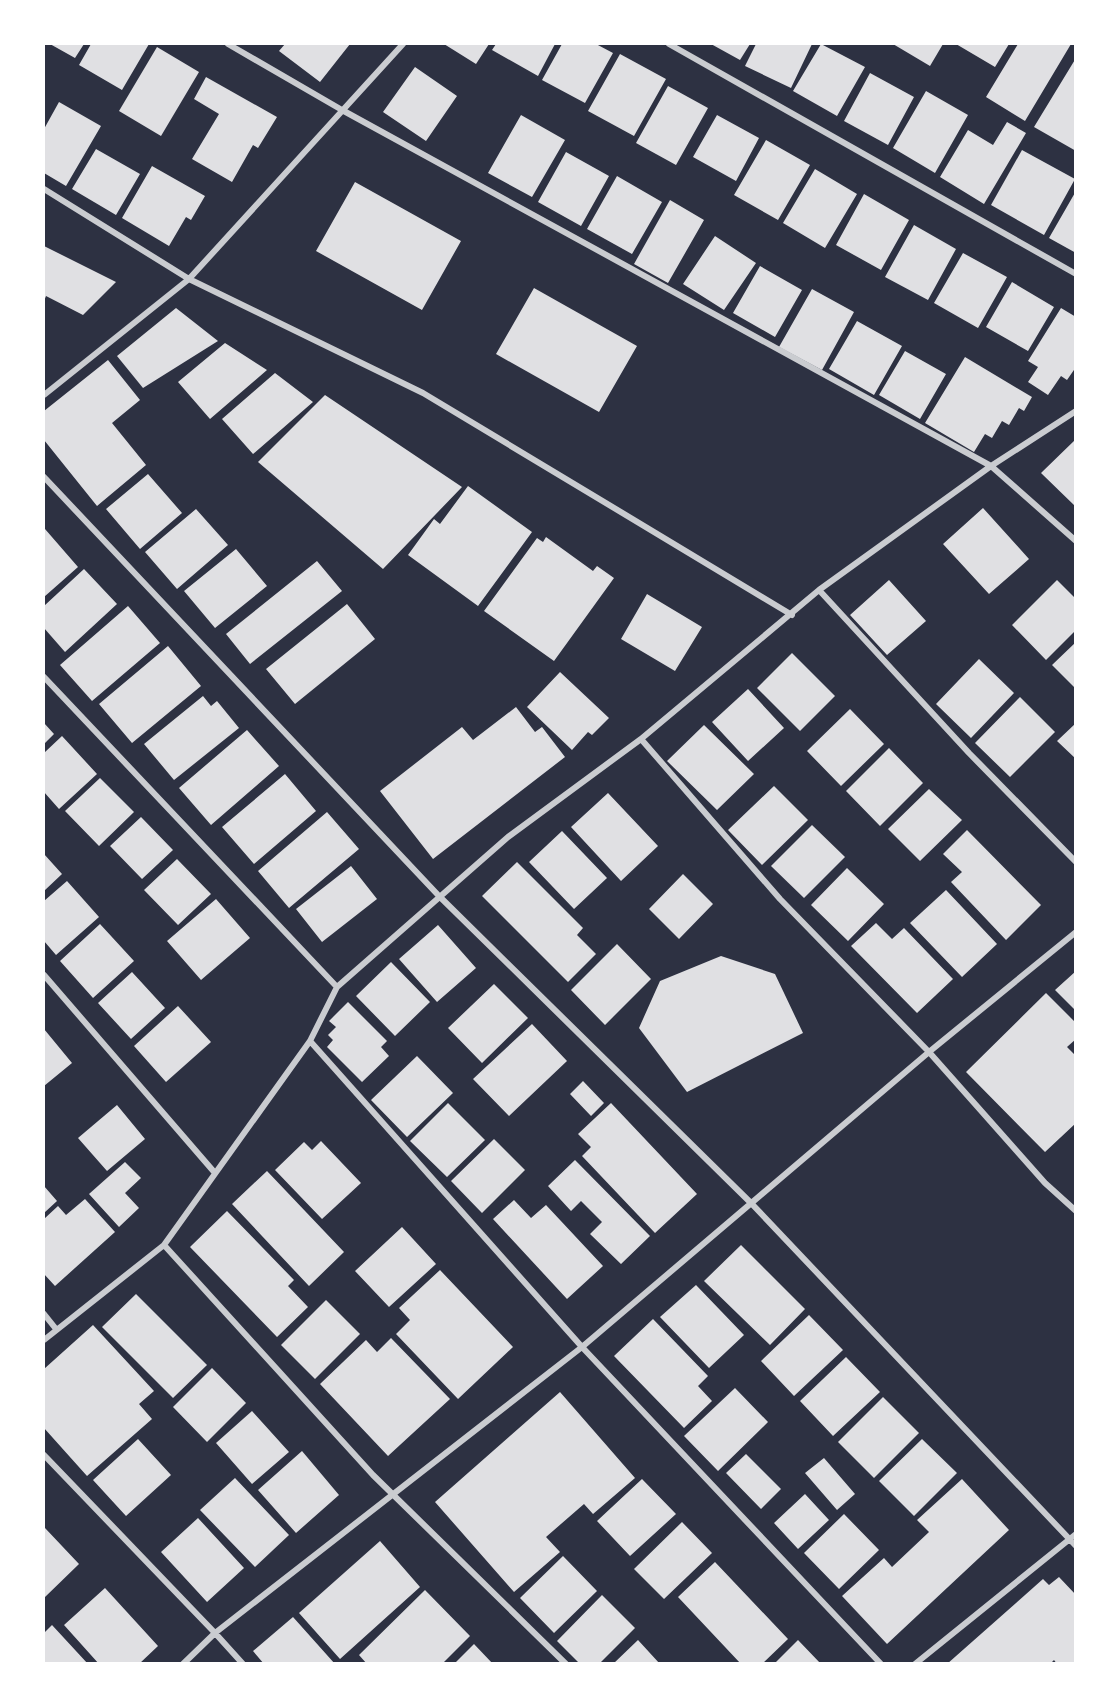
<svg xmlns="http://www.w3.org/2000/svg" width="1119" height="1707" font-family="Commissioner,sans-serif">
  <style>
    .building { fill: #e0e0e3 }
    .lines { fill: none; stroke-linecap: round; stroke-linejoin: round }
    .minor { stroke: #caccd0; stroke-width: 6 }
  </style>
  <rect width="100%" height="100%" fill="#2d3142"/>
  <path class="building" d="M50,44H84L75,58Z
    M91,44H149L122,90L79,65Z
    M285,44H350L320,82L279,51Z
    M444,44H489L476,64Z
    M496,44H555L538,76L492,50Z
    M562,44H596L613,53L585,103L542,80Z
    M711,44H750L740,60Z
    M756,44H812L791,88L745,66Z
    M821,44L865,67L837,116L793,91Z
    M893,44H943L930,66Z
    M956,44H1009L995,67Z
    M1018,44H1071L1025,121L986,97Z
    M157,47L199,72L161,136L119,111Z
    M620,54L666,79L634,136L588,111Z
    M1076,58V151L1034,127Z
    M415,67L457,96L426,141L383,112Z
    M870,73L914,97L888,145L844,121Z
    M206,77L277,117L258,148L253,145L232,182L192,159L219,114L194,99Z
    M668,86L708,108L676,165L636,143Z
    M926,91L968,115L935,173L893,148Z
    M59,102L101,126L66,186L44,173V129Z
    M521,115L565,140L532,197L488,173Z
    M717,115L759,138L736,181L693,157Z
    M1007,122L1026,133L984,204L940,177L968,130L993,145Z
    M766,140L810,165L778,220L734,195Z
    M96,149L140,174L116,215L72,189Z
    M1022,150L1075,179L1044,235L991,205Z
    M566,152L609,176L581,226L538,202Z
    M152,166L205,196L191,220L186,217L169,246L122,218Z
    M815,169L857,194L825,248L783,223Z
    M617,176L662,202L632,254L587,229Z
    M355,182L461,241L422,310L316,251Z
    M1076,191V253L1049,238Z
    M864,194L909,220L881,270L836,245Z
    M670,200L704,220L668,283L634,264Z
    M914,225L956,249L928,300L885,277Z
    M715,236L756,263L724,310L683,284Z
    M44,246L116,282L83,315L46,296L44,301Z
    M963,253L1007,277L978,328L934,303Z
    M760,266L802,290L775,337L733,313Z
    M1012,282L1054,307L1028,351L986,327Z
    M534,288L637,346L599,412L496,354Z
    M812,289L854,312L822,370L779,347Z
    M176,308L218,341L143,388L117,356Z
    M1061,308L1076,317V367L1067,380L1061,376L1048,395L1028,382L1038,367L1028,361Z
    M857,321L902,346L874,395L829,369Z
    M225,343L267,370L210,419L178,382Z
    M905,351L946,374L920,419L879,395Z
    M965,357L1032,397L1024,411L1019,408L1009,425L1002,421L992,438L985,434L974,452L925,423Z
    M108,360L140,400L112,423L146,465L97,506L44,440V411Z
    M275,373L313,402L253,454L222,419Z
    M325,395L462,487L383,569L258,462Z
    M1076,439V507L1041,473Z
    M148,474L182,513L140,549L106,509Z
    M468,486L532,532L478,606L408,555L434,519L440,524Z
    M983,508L1029,559L989,594L943,544Z
    M196,509L228,545L177,589L145,552Z
    M45,529L78,567L44,597V530Z
    M546,537L593,571L597,566L614,578L554,661L484,611L537,538L543,542Z
    M236,549L267,586L215,628L184,591Z
    M317,561L342,591L250,664L226,634Z
    M84,569L117,604L65,652L44,628V606Z
    M889,580L926,621L887,655L850,615Z
    M1057,580L1076,599V630L1046,660L1012,625Z
    M647,594L702,627L675,671L621,639Z
    M347,604L375,639L295,704L266,669Z
    M128,606L160,643L92,701L60,665Z
    M1076,642V689L1052,665Z
    M168,646L201,686L132,743L99,704Z
    M792,653L835,696L800,731L757,688Z
    M979,659L1014,693L971,738L936,704Z
    M560,672L609,718L592,735L588,732L572,750L527,707Z
    M748,689L784,728L748,761L712,722Z
    M203,696L211,706L217,701L239,728L174,780L144,744Z
    M1020,697L1055,732L1010,777L975,743Z
    M516,707L535,732L542,727L565,757L433,859L380,791L462,727L473,740Z
    M850,709L884,744L841,786L807,751Z
    M44,723L54,734L44,744Z
    M1076,723V759L1057,741Z
    M704,725L754,774L717,810L667,761Z
    M247,730L279,766L211,825L179,788Z
    M62,736L97,774L59,809L44,792V753Z
    M889,748L923,783L880,826L846,791Z
    M285,774L316,811L254,864L222,827Z
    M100,778L134,812L99,846L65,811Z
    M774,786L808,820L762,865L728,830Z
    M929,789L962,820L920,861L888,829Z
    M608,793L658,846L621,881L571,827Z
    M327,812L359,849L289,908L258,871Z
    M141,817L173,850L142,879L110,846Z
    M812,825L845,857L804,898L771,866Z
    M967,830L1041,905L1006,940L951,882L962,872L943,854Z
    M562,831L607,878L574,909L529,862Z
    M44,854L62,874L44,891Z
    M177,859L211,894L178,925L144,890Z
    M517,862L583,928L577,935L596,954L568,982L482,896Z
    M351,866L377,899L322,942L296,909Z
    M847,868L884,904L848,941L811,905Z
    M683,874L713,904L679,939L649,909Z
    M67,881L99,917L56,955L44,941V901Z
    M946,890L997,944L962,977L910,923Z
    M216,899L250,938L201,980L167,941Z
    M876,923L892,939L904,928L953,979L917,1013L851,946Z
    M100,924L134,961L93,998L60,961Z
    M438,925L476,968L437,1002L399,959Z
    M617,944L651,979L605,1025L571,990Z
    M721,956L775,974L803,1033L687,1092L639,1028L660,981Z
    M391,962L430,1002L395,1036L356,996Z
    M1076,971V1011L1055,990Z
    M132,972L165,1008L131,1039L98,1003Z
    M494,984L528,1018L482,1063L448,1028Z
    M1046,993L1076,1023V1039L1067,1047L1076,1056V1123L1045,1152L966,1072Z
    M348,1002L387,1041L381,1047L389,1056L362,1082L327,1047L333,1040L328,1035L336,1027L329,1021Z
    M178,1006L211,1042L166,1082L134,1046Z
    M532,1024L567,1061L509,1116L473,1079Z
    M44,1029L72,1063L44,1086Z
    M417,1056L453,1093L407,1137L371,1100Z
    M583,1081L604,1103L591,1116L570,1094Z
    M448,1103L485,1140L447,1177L410,1141Z
    M611,1103L697,1194L655,1233L582,1156L591,1147L578,1134Z
    M117,1105L145,1139L107,1171L78,1138Z
    M494,1139L525,1170L482,1213L451,1181Z
    M321,1141L361,1183L322,1219L275,1170L304,1142L312,1150Z
    M575,1160L650,1236L621,1264L590,1234L602,1222L581,1201L571,1211L548,1186Z
    M125,1162L141,1178L125,1193L139,1208L119,1227L89,1194Z
    M267,1171L344,1252L309,1286L232,1204Z
    M44,1186L57,1201L44,1213Z
    M85,1199L115,1232L55,1286L44,1274V1219L58,1206L66,1215Z
    M514,1200L531,1218L546,1205L603,1266L567,1299L493,1219Z
    M227,1211L294,1280L288,1286L308,1307L277,1337L190,1247Z
    M402,1227L436,1264L389,1307L355,1271Z
    M741,1245L805,1309L770,1345L704,1281Z
    M440,1270L513,1347L458,1399L396,1334L410,1320L399,1308Z
    M696,1285L744,1335L709,1368L660,1317Z
    M136,1294L207,1365L173,1398L102,1327Z
    M326,1300L360,1334L315,1379L281,1345Z
    M809,1315L843,1350L794,1396L761,1361Z
    M653,1319L708,1376L698,1386L712,1401L684,1428L614,1356Z
    M93,1325L154,1391L139,1404L152,1419L87,1476L44,1428V1369Z
    M391,1338L450,1399L388,1456L320,1384L366,1340L377,1352Z
    M846,1357L880,1392L833,1436L800,1401Z
    M212,1368L246,1403L207,1442L173,1407Z
    M735,1388L768,1422L718,1471L684,1436Z
    M560,1392L635,1478L593,1514L584,1504L546,1537L560,1552L514,1592L435,1502Z
    M883,1397L919,1433L874,1478L838,1442Z
    M252,1411L289,1452L252,1484L216,1443Z
    M138,1439L171,1475L126,1516L93,1480Z
    M922,1439L957,1473L914,1516L879,1481Z
    M302,1451L339,1495L296,1533L258,1490Z
    M746,1454L781,1489L761,1509L726,1473Z
    M824,1458L855,1494L837,1510L805,1473Z
    M235,1478L289,1535L255,1567L200,1510Z
    M642,1479L676,1514L630,1556L597,1521Z
    M962,1479L1009,1530L887,1644L842,1596L884,1558L892,1567L929,1532L917,1520Z
    M805,1494L829,1520L798,1549L774,1523Z
    M844,1514L879,1550L839,1589L804,1553Z
    M198,1518L244,1568L207,1602L161,1552Z
    M682,1522L712,1553L664,1599L634,1569Z
    M45,1528L79,1564L44,1598V1529Z
    M380,1541L420,1587L340,1659L299,1613Z
    M563,1556L597,1591L554,1633L520,1598Z
    M715,1562L788,1639L762,1664H741L678,1597Z
    M1059,1577L1076,1595V1664H1057L1054,1660L1050,1664H947L1043,1579L1049,1585Z
    M105,1588L158,1646L139,1664H99L64,1625Z
    M425,1590L470,1636L442,1664H367L359,1655Z
    M602,1595L635,1628L599,1664H580L557,1641Z
    M293,1617L335,1664H264L253,1651Z
    M52,1625L88,1664H44V1633Z
    M638,1640L660,1664H613Z
    M798,1640L821,1664H774Z
    M474,1644L493,1664H454Z"/>
  <g class="lines">
    <path class="minor" d="M228,44L342,110L991,466L1076,541
      M669,44L1076,274
      M44,189L189,279L423,393L792,615
      M44,395L189,279L403,44
      M44,477L439,896L751,1203L1076,1546
      M819,590L969,753L1076,862
      M44,677L337,987
      M641,739L780,899L929,1052L1045,1183L1076,1211
      M44,975L215,1173
      M310,1041L582,1347L881,1664
      M164,1245L373,1475L566,1664
      M44,1314L56,1329
      M44,1340L164,1245L310,1041L337,987L508,837L641,739L819,590L991,466L1076,411
      M44,1455L215,1633L183,1664
      M243,1664L215,1633L582,1347L929,1052L1076,932
      M915,1664L1076,1534"/>
  </g>
  <rect width="1119" height="1707" fill="none" stroke="#ffffff" stroke-width="90"/>
</svg>
